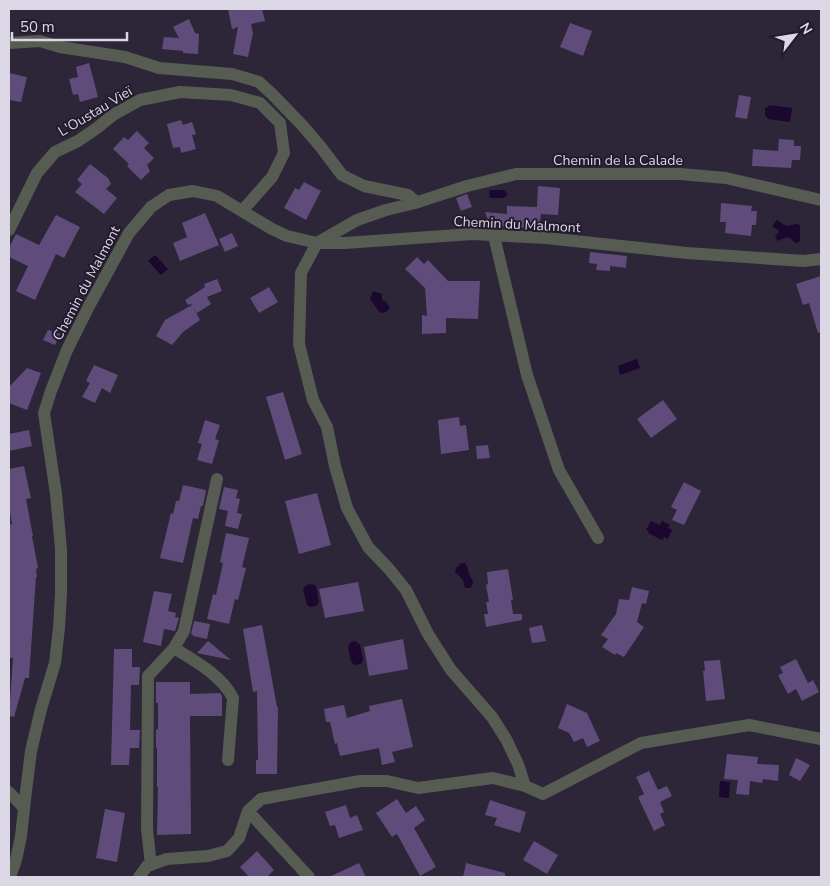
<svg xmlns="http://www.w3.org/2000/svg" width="830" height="886" font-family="'Nunito Sans',sans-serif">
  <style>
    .water { fill: #1c072f }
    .building { fill: #604c7a }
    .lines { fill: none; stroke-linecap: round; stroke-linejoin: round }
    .minor { stroke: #575c53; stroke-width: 12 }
    .labels { text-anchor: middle; stroke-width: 4; stroke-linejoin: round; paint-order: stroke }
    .street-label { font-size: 14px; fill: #dcd7e4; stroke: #231b2d }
  </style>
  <rect width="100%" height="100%" fill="#2d2538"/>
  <path class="water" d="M769,105L792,108L790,122L768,119L765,115V108L768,107Z
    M489,190H504L508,194L504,198H490Z
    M777,220L786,226L797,224L800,225V241L797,243H795C788,235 787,237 778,241L775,237L779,231L772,226Z
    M155,255L168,269L161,275L148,261Z
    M373,291L382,294V300L386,302L390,308L386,312L380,313L370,299Z
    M637,359L640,368L620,375L618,366Z
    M651,521L660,525L662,521L670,525L668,528L672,530L668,539L664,537L662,540L648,533L649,531L646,530Z
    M461,563H465C469,568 467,569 469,574C472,581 475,579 471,588H465L463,580L455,572L456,568Z
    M312,584L316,586L319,602L316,606L311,607L307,605L303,589L306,585Z
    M356,641L358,644H360L363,660L361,664L355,665L351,662L348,646L351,642Z
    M720,781L730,782L729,798L719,797Z"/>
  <path class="building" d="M228,9H262L265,21L251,24L253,33L248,57L233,54L238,27L232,29Z
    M189,19L195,33L199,34L198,54L183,53V51L162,49L164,37L179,38L173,27Z
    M570,23L592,31L583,56L560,47Z
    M89,63L98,97L80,102L78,94L73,95L69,79L78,77L76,67Z
    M9,73L27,77L21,102L9,100Z
    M739,95L751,97L747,119L735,117Z
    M181,120L183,125L192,122L196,134L192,135L196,149L181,153L180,147L173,148L167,124Z
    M137,131L149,143L144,148L154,158L147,165L150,171L141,180L127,166L129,164L113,149L124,137L128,140Z
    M779,139L794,140V146H801L800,160H792L791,168L752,166L753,149L778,151Z
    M90,164L108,178L111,184L106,189L117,198L104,214L75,192L82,184L77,180Z
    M304,182L321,191L306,220L284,208L295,188L299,190Z
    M538,186L560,188L558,215L541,214L540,222L531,223L530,228L490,226L485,212L507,214V206L537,207Z
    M467,194L472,207L461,211L456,198Z
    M721,203L752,206L751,211H757L756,225H752L751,236L725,233L726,222H720Z
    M205,213L219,245L180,261L173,243L187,237L182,223Z
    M56,215L80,227L64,258L56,254L35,300L16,291L28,266L9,257V248L16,234L39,245Z
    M232,233L238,246L225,252L219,239Z
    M590,252L627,256L626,268L610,266V271L596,270L597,264L589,263Z
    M417,257L424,264L428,260L448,281H480L478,319L446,318V333L422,334V315L427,316L425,288L405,269Z
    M821,276V332L818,333L809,303L803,305L796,284Z
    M217,279L222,291L207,297L211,304L197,313L194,308L200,320L183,332L172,345L156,336L165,320L192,305L191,304L188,305L185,300L205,287L204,284Z
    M269,287L278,302L259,313L250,298Z
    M48,330L60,334L55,345L43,340Z
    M94,365L118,375L110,393L102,388L95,403L82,397L90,383L86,381Z
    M27,368L41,373L27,410L9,403L10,395L9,387Z
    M283,392L302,454L285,460L266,397Z
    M663,400L677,419L651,438L637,419Z
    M459,417L460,426L466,425L469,450L441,454L438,420Z
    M205,420L220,425L215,439L219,440L212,464L197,460L202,444L198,443Z
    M29,430L32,446L9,451V434Z
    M488,445L490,458L477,459L476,446Z
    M24,466L31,498L26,499L33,536H32L38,568L36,569L37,577H36L29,678H25L14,717L9,716L13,658H9V525L12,524L9,507V469Z
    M684,482L701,491L684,525L672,520L677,510L671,507Z
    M183,485L206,490L203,506H201L198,519L193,518L183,563L160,558L171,513L173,514L176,501H179Z
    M224,487L238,490L236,498L240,499L237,513L242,514L238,529L225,526L228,511L219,509Z
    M317,493L331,545L299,554L285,501Z
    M226,533L249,538L242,567L246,568L238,600L235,599L229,624L207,619L213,594L216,595L223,563L220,562Z
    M508,569L513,600H511L513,614H522V620L486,627L484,614H488L486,602H489L486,585L488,584L487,572Z
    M358,582L364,611L325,618L319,589Z
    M632,587L649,591L646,604L642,603L637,622L644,627L624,657L616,653L615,655L602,647L608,639L601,635L616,614L619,599L629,600Z
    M154,591L172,594L168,611L176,613L175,617L179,618L175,631L164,629L161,646L143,642Z
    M194,621L210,624L207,639L193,636V635L191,634Z
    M262,625L277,707H278L277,774H256V760H258L257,691L253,692L243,629Z
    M542,625L546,641L532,643L529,628Z
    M403,639L408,669L369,676L364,647Z
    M208,641L231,660L197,653Z
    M114,649H132V667H140L139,685H131L130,730H140L139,748H130L129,765H111Z
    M796,659L808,683L813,680L819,692L802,701L796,689L788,694L778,675L783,673L780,667Z
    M720,660L725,699L706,701L703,671H705L704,661Z
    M156,682H190V694L220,693L222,696V716H190L191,834L157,835L158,787H157V748H156V730L158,729V703H156Z
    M402,699L413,747L392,752L395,762L382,765L379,748L340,756L337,743L335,744L330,722H326L324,709L344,705L347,718L370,711L369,706Z
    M567,704L587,713L600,741L587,747L583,738L574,742L569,733L558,728Z
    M727,754L758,757L757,764L779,765L778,781L763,779L762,783L750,781L749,795L736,794L738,780L724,779Z
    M796,758L810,765L800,781L789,775Z
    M649,771L658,790L667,786L672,796L660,802L664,812L660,814L665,825L654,831L638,797L644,794L636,777Z
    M397,799L406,813L416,806L425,820L414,828L436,867L420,876L397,834L392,837L376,813Z
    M490,800L526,812L520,833L494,825L497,818L485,815Z
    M346,805L350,818L357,815L363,830L339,838L335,825L330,826L325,812Z
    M105,809L125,813L117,862L96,858Z
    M534,841L558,855L547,874L523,860Z
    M257,851L274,870L267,877H249L240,867Z
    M359,863L366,877H329Z
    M466,863L505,873V877H463Z"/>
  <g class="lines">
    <path class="minor" d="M9,43L40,41L60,47L125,57L159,68L232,74L259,82L272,94L302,125L320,146L342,175L364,186L408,195L414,200L415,203L386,210L357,220L317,243L301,273L299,344L313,400L327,427L335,466L347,508L368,547L389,569L406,590L428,634L451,670L492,717L506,739L518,764L525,786
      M415,203L467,186L516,174H680L726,178L821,200
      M9,230L37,173L55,152L78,141L97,128L113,115L140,100L180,92L231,95L260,103L280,123L284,153L272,177L243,210
      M494,236L527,375L559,470L598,538
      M174,648C195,661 221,675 233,698L228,760
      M9,792L24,808
      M248,811L309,877
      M151,865L147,829L148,676L174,648L184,631L217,479
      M10,877L16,860L21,836L26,791L31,751L41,709L55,663L59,628L61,593V549L56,494L44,413L51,391L67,350L89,306L129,233L151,207L169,195L193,191L217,196L272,229L287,236L317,243H345L472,234L546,238L687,253L804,261L821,259
      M139,877L147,866L167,859L208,856L227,851L239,838L248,811L261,799L360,781H387L418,788L493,778L525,786L543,794L641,743L749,725L821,739"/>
  </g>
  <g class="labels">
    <g class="street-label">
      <text transform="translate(95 111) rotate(-31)" y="5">L'Oustau Vieï</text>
      <text x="618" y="165">Chemin de la Calade</text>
      <text transform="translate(517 224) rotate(3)" y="5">Chemin du Malmont</text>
      <text transform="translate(86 283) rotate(-62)" y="5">Chemin du Malmont</text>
    </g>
  </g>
  <rect width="830" height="886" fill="none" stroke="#dcd7e4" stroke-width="20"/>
  <g transform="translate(795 35) rotate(59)" stroke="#231b2d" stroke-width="4" paint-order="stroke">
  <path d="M0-4L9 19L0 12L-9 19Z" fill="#dcd7e4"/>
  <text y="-8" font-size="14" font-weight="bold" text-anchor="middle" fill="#dcd7e4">N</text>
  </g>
  <path d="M12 32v8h115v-8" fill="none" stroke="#dcd7e4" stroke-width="2.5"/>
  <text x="20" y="32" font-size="15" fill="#dcd7e4" stroke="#231b2d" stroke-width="4" paint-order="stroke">50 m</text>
</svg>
